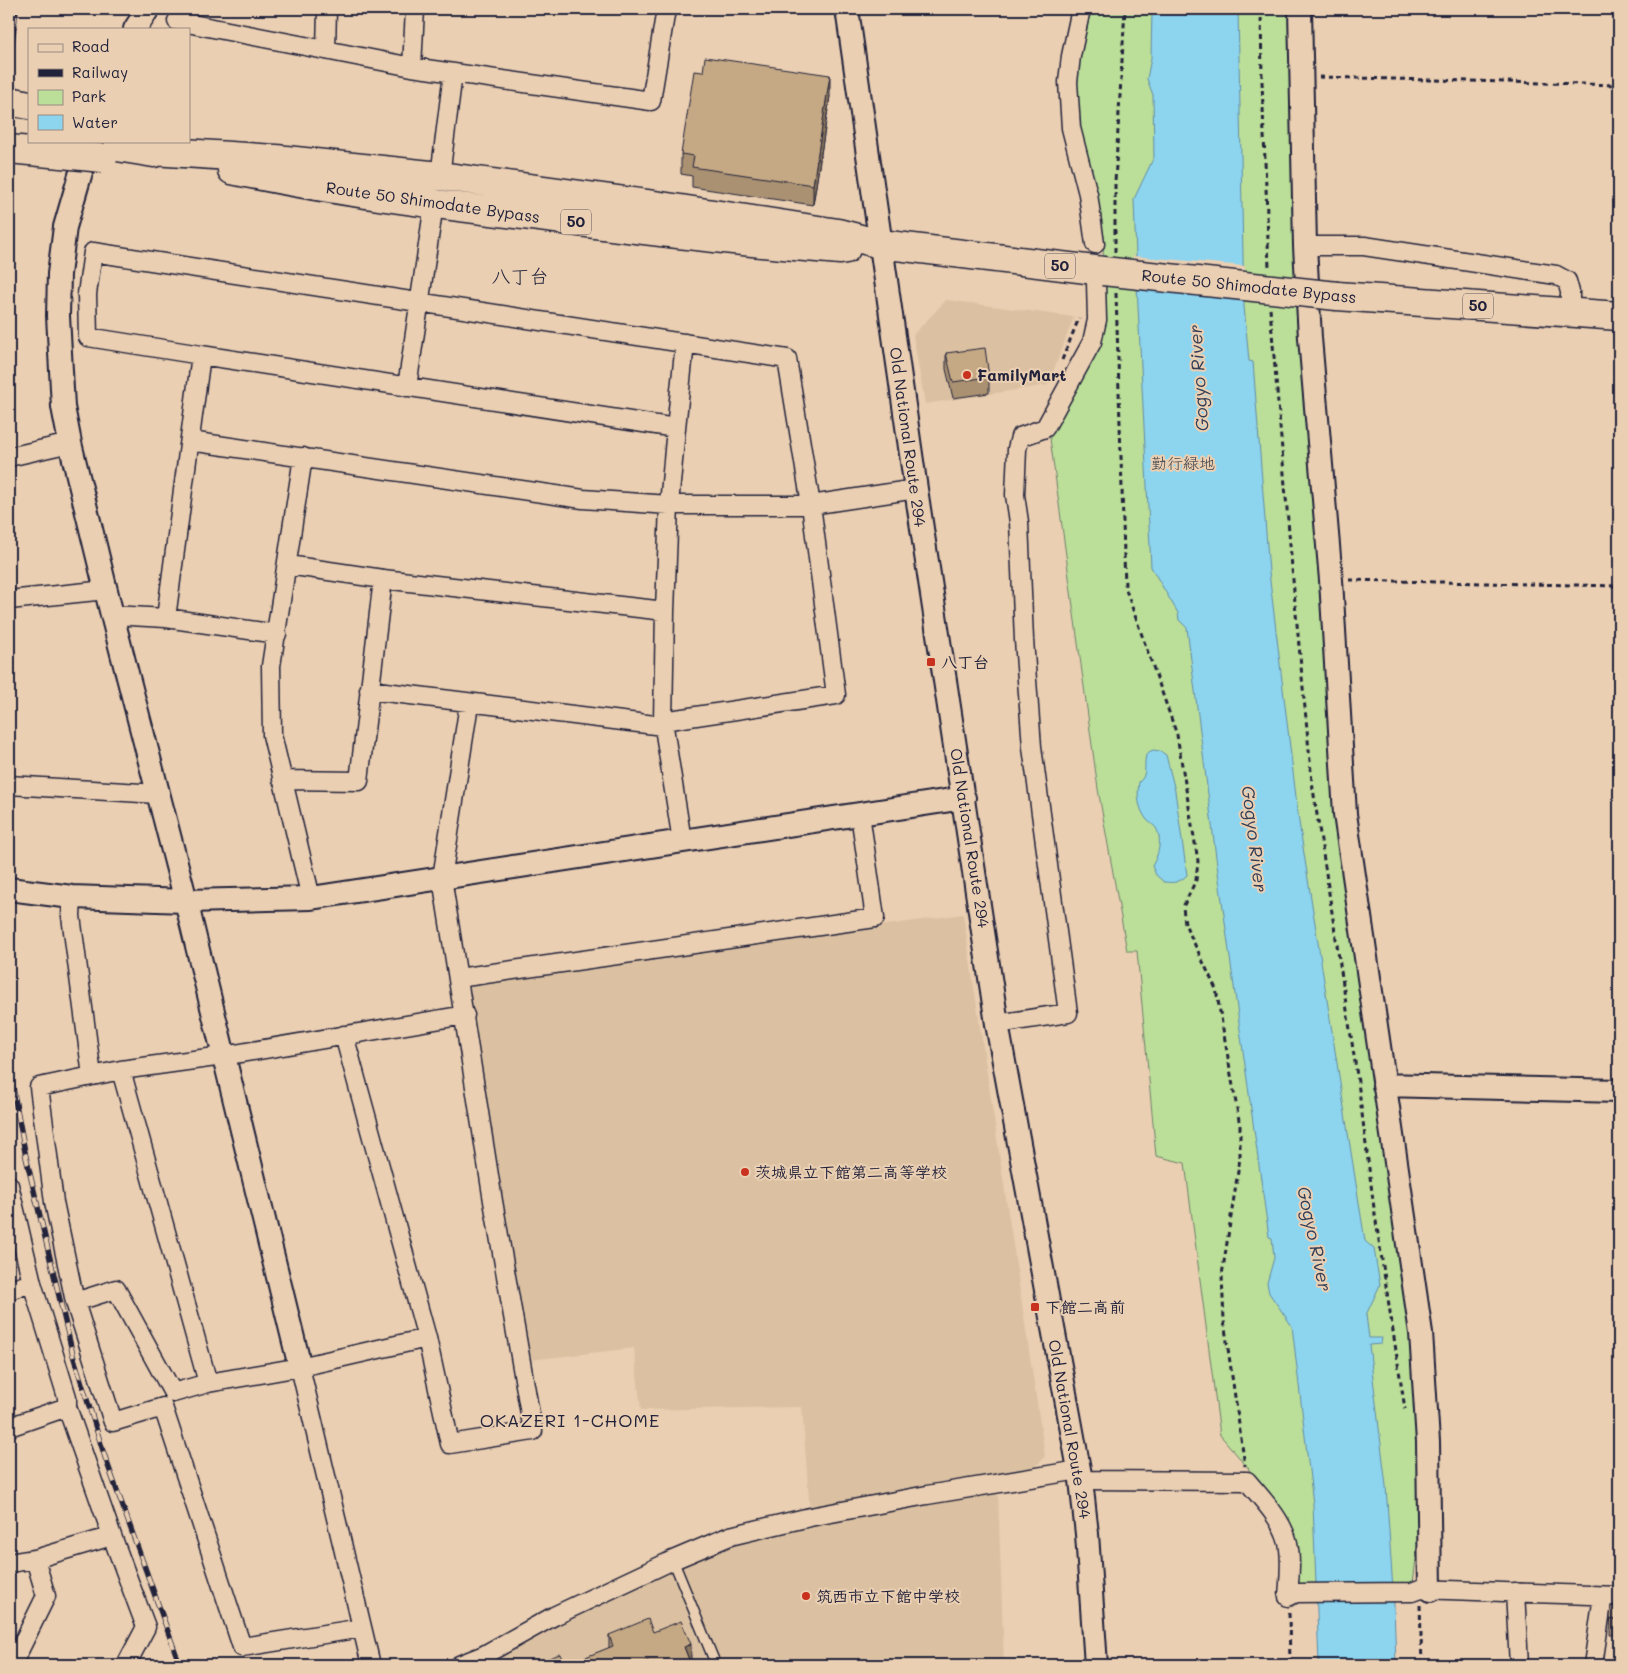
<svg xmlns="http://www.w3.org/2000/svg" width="1628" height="1674" font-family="Mali,'Klee One',sans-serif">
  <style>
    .built { fill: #dbc1a2 }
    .green { fill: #bbde98; stroke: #6e806a }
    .water { fill: #8dd4ee; stroke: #628da6 }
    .pier { fill: #eacfb2 }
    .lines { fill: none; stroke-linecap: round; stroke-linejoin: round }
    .service-casing { stroke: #22223b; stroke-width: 12 }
    .minor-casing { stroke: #22223b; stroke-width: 21 }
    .tertiary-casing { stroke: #22223b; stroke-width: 26 }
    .trunk-casing { stroke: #22223b; stroke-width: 31 }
    .path { stroke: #22223b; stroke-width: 3; stroke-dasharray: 5 4; stroke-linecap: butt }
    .service { stroke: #eacfb2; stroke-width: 9 }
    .minor { stroke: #eacfb2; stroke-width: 18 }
    .tertiary { stroke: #eacfb2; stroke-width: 22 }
    .trunk { stroke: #eacfb2; stroke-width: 28 }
    .rail-casing { stroke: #22223b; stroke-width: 5.5 }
    .rail { stroke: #eacfb2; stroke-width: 4; stroke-dasharray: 11; stroke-linecap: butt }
    .trunk-bridge-casing { stroke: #22223b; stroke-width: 31; stroke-linecap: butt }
    .trunk-bridge { stroke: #eacfb2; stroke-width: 28 }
    .wall { fill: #a99172; stroke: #22223b }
    .shaded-wall { fill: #8a765c; stroke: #22223b }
    .building { fill: #c5a984; stroke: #22223b }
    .poi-dot { fill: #c8321e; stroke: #eacfb2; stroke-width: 2 }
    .labels { text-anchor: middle; stroke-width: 4; stroke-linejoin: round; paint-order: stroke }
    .shield { fill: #eacfb2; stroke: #5e565f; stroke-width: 1 }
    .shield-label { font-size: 15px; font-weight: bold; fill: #22223b }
    .street-label { font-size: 16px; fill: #22223b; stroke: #eacfb2 }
    .poi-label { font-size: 16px; font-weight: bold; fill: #22223b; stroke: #eacfb2; text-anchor: start }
    .park-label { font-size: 16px; fill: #393e49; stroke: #eacfb2 }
    .water-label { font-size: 18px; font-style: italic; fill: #323d56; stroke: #eacfb2 }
    .neighbourhood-label { font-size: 18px; letter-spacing: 1px; fill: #22223b; stroke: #eacfb2 }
    .quarter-label { font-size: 19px; fill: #22223b; stroke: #eacfb2 }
  </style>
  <rect width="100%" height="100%" fill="#eacfb2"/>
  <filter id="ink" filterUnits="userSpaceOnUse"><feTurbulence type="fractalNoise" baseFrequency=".02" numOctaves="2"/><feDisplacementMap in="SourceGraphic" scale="10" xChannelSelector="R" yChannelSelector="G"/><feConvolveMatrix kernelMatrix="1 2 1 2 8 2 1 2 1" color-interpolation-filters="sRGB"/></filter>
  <g filter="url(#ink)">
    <path class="built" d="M946,300L1074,317L1048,385L925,404L913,335Z
      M963,914L1045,1456L1030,1473L810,1512L802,1407L641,1410L634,1348L513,1362L467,995L473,985Z
      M998,1491L1004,1665H474L558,1621L731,1541L805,1524Z"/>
    <path class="green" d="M1088,9H1292L1297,252L1416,1379L1419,1532L1413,1584L1304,1587L1297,1582V1543L1291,1526L1282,1512L1252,1481L1249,1469L1220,1435L1185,1163L1156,1156L1137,951H1127L1098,789L1049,431L1099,347L1104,238L1099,204L1077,126L1075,87Z"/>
    <path class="water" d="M1152,9H1238L1244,306L1249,361L1253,362L1269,572L1299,822L1365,1241L1374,1249L1380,1285L1366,1315L1369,1338H1382L1381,1344L1369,1345L1386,1486L1394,1605L1396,1665H1319L1313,1504L1292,1326L1269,1293L1267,1283L1274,1258L1272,1238L1269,1237L1217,865L1187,628L1179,620L1178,613L1151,567L1137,286L1134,199L1154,157L1153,95L1147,79L1151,58Z
      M1153,750L1160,751L1166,755L1175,791L1187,875C1179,883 1174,883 1164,882L1156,875L1152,866C1158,856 1163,840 1156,828C1154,825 1150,823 1147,820C1138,808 1137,796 1139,782C1149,775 1142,763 1147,753Z"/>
    <path class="pier" d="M1133,256L1245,266L1246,296L1134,284Z"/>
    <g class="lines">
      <g class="service-casing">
        <path id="service" d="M673,1560L716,1665"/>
      </g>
      <g class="minor-casing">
        <path id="minor" d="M1081,9L1071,56L1068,82L1071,128L1088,194L1095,244
          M177,21L412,67L651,101L666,9
          M326,50L327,9
          M412,67L415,9
          M440,176L453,73
          M1305,246H1364L1556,275L1567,281L1570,292V313
          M201,355L88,337L87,294L93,252L787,359L811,505L836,695L663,721
          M407,387L434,204
          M190,441L583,499L669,505H811L916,489
          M9,457L70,443
          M303,457L271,666L272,735L311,898
          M288,565L383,579L665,611
          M9,600L106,590
          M112,615L166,618L277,634
          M166,618L201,355L676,428
          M369,690L663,726
          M282,780L359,781L383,579
          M9,785L158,794
          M682,841L663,721L665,611L669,505L676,428L685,343
          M72,897L71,916L92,1076
          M458,978L875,918L860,814
          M997,1024L1068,1013L1032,747L1024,640L1019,522L1015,495L1017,449L1020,437L1045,428L1092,342L1097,320L1096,282
          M344,1035L427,1338
          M121,1070L208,1383L300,1367L427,1338L450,1444L533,1431L493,1201L442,878L469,704
          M9,1185L32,1283L67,1397V1407L112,1536L146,1627L126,1665
          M9,1290L32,1283
          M75,1302L116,1289L173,1393L208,1383
          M300,1367L371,1665
          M9,1427L67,1407
          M1081,1480L1247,1481C1262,1499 1282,1519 1288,1543C1292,1561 1289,1579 1288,1597L1296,1593L1412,1592L1420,1589L1619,1596
          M9,1563L35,1559L112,1536
          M1515,1592L1519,1665
          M362,1628L242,1647L163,1407L113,1422L75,1302L54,1202L39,1087L121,1070L223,1056L465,1015
          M12,1665L46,1596L35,1559
          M459,1665L484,1655L554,1616L673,1560L730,1536L810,1517L927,1495L1079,1470
          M1593,1665L1603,1596"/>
      </g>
      <g class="tertiary-casing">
        <path id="tertiary" d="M847,9L916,489L997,1024L1081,1480L1087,1534L1096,1665
          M1300,9L1305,246L1310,338L1331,580L1345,814L1421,1333L1428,1442L1430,1590
          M135,29L148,9
          M90,141L65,227L59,274L58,316L63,407L70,443L112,615L186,901L300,1367
          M9,889L72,897L186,901L311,898L964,798
          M1384,1085L1619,1091"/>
      </g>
      <g class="trunk-casing">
        <path id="trunk" d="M9,101L29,105
          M9,131L29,134
          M111,146L154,153
          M137,150L276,159L440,176L648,204L838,233L880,244L1103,271
          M232,170C331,191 432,204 532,216C634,229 737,242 840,250L846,249
          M1337,296L1619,316"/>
      </g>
      <path class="path" d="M1261,9L1262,81L1269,268
        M1319,77L1619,85
        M1115,252V182L1125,9
        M1116,293L1125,587L1177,735L1198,861L1196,880L1183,907L1185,924L1216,989L1240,1126V1158L1222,1275L1224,1321L1245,1466
        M1270,309L1295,603L1312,782L1358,1082L1374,1208L1405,1409
        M1062,360L1079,318
        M1349,580L1619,586
        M1420,1605L1422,1665
        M1289,1613L1290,1665"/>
      <use href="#service" class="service"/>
      <use href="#minor" class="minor"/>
      <use href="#tertiary" class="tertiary"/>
      <use href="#trunk" class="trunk"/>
      <g class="rail-casing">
        <path id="rail" d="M9,69L16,9
          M9,1067L26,1157L73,1355L105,1457L180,1665"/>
      </g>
      <use href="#rail" class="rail"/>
      <g class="trunk-bridge-casing">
        <path id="trunk-bridge" d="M9,149L103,158
          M1103,271L1337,296"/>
      </g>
      <use href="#trunk-bridge" class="trunk-bridge"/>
    </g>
    <path class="wall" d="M830,96L813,205L692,187V176L681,174V154Z
      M946,353L989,377V393L953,398L946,369Z
      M1611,1606H1619V1635H1610Z
      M653,1632L691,1664V1665H566L609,1648V1635Z"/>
    <path class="shaded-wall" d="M830,75V96L813,205V185Z
      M691,1644V1664L684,1647Z
      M648,1661V1665H638Z"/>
    <path class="building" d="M705,57L830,75L813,185L692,167L694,156L681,154L694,71L703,72Z
      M985,348L989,377L953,382L946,353Z
      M1611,1606H1619V1620L1610,1619Z
      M648,1619L653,1632L681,1621L691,1644L684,1647L691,1665H650L648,1661L638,1665H566L613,1646L609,1635Z
      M560,1654L565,1665H543L541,1661Z"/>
  </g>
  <g class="poi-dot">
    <circle cx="967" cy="375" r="5"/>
    <rect x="926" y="657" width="10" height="10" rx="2.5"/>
    <circle cx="745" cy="1172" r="5"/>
    <rect x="1030" y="1302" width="10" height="10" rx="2.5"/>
    <circle cx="806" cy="1596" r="5"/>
  </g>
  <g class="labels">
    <g class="shield">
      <rect x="561" y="209.5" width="30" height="25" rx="4"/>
      <rect x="1045" y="253.5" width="30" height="25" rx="4"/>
      <rect x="1463" y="293.5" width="30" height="25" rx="4"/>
    </g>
    <g class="shield-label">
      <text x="576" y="227">50</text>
      <text x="1060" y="271">50</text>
      <text x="1478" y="311">50</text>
    </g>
    <g class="street-label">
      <text transform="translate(433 202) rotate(8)" y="6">Route 50 Shimodate Bypass</text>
      <text transform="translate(1249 286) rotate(6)" y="6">Route 50 Shimodate Bypass</text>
      <text transform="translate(908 437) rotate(82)" y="6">Old National Route 294</text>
      <text transform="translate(970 838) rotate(81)" y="6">Old National Route 294</text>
      <text transform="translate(1070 1429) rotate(80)" y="6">Old National Route 294</text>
    </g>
    <g class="poi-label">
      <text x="977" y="381">FamilyMart</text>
      <text x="941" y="668">八丁台</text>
      <text x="755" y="1178">茨城県立下館第二高等学校</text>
      <text x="1045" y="1313">下館二高前</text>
      <text x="816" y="1602">筑西市立下館中学校</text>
    </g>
    <g class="park-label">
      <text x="1183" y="469">勤行緑地</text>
    </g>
    <g class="water-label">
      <text transform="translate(1199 378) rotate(-94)" y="6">Gogyo River</text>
      <text transform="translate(1254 839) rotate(83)" y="6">Gogyo River</text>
      <text transform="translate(1314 1239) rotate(78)" y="6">Gogyo River</text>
    </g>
    <g class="neighbourhood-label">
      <text x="570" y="1427">OKAZERI 1-CHOME</text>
    </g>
    <g class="quarter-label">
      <text x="520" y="283">八丁台</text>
    </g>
  </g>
  <rect width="1628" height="1674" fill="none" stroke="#eacfb2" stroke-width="30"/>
  <rect x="15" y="15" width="1598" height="1644" fill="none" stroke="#22223b" stroke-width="2" filter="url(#ink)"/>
  <rect x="28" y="28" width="162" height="115" fill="#eacfb2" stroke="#9a8a82"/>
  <rect x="38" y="44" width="25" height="8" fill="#eacfb2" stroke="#9a8a82"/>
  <text x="72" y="52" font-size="15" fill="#22223b">Road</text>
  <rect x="38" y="69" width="25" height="8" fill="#22223b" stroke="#9a8a82"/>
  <text x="72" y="78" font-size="15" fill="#22223b">Railway</text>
  <rect x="38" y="90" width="25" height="15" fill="#bbde98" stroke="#9a8a82"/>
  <text x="72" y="102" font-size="15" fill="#22223b">Park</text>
  <rect x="38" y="115" width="25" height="15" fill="#8dd4ee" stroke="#9a8a82"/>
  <text x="72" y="128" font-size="15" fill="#22223b">Water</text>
</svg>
